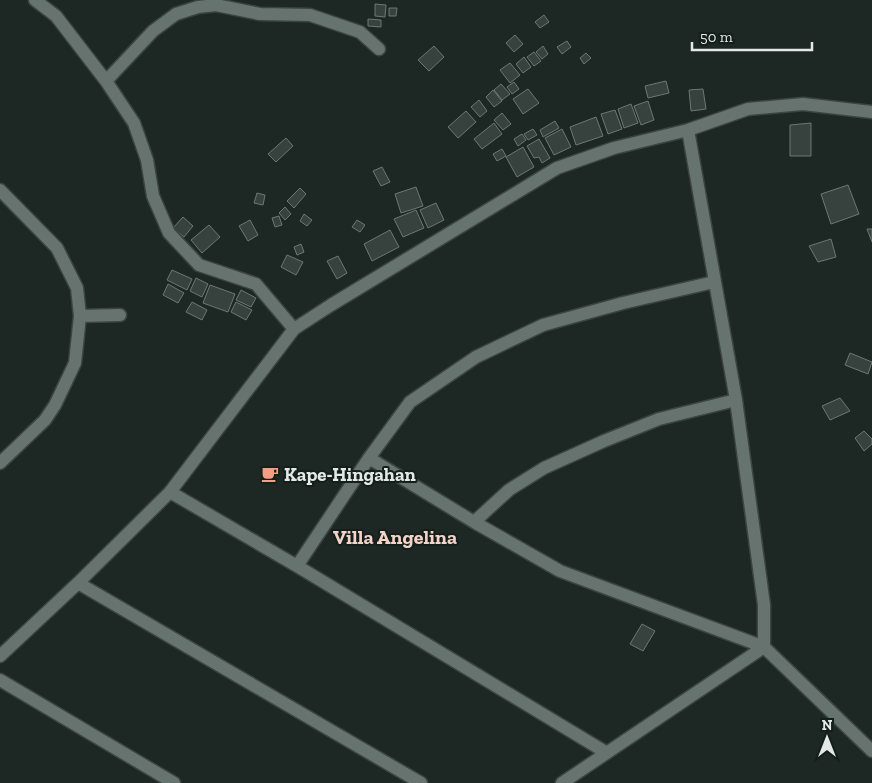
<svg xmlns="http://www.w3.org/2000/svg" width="872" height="783" font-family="'Zilla Slab',serif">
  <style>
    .building { fill: #37423e; stroke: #6c7874 }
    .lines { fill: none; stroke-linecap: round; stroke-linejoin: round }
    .minor-casing { stroke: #3c4441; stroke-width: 15 }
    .minor { stroke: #67736f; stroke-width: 12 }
    .labels { text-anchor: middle; stroke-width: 4; stroke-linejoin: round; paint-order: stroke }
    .poi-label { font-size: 19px; font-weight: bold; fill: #e2e9e6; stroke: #141e1a; text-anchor: start }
    .neighbourhood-label { font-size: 20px; font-weight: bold; fill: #f4d3c9; stroke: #141e1a }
  </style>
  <rect width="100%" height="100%" fill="#1d2724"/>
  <path class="building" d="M375,4L386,5L385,17L375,16Z
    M389,8H397L396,16H389Z
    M544,15L549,22L540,28L535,22Z
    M368,19L381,20V27L368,26Z
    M515,35L523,44L514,52L506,43Z
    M567,41L571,47L562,54L557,47Z
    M434,46L444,57L429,71L418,60Z
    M543,46L548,54L542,59L536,52Z
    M534,52L541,61L534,66L527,57Z
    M586,53L591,58L584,64L580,58Z
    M524,57L531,67L523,73L516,64Z
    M510,63L520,75L510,83L500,70Z
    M666,81L669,93L648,98L645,86Z
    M514,82L519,89L512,94L507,87Z
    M501,84L510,94L502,100L494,90Z
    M528,89L539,103L523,114L513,99Z
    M703,89L706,109L691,111L689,90Z
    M493,90L502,101L494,107L486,97Z
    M479,100L487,111L480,117L471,107Z
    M648,101L654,120L641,125L634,106Z
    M631,104L638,123L624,128L618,109Z
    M615,110L622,129L608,134L601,114Z
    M466,111L476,122L458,138L448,127Z
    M502,113L511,124L503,130L494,120Z
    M596,117L603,136L576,145L570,127Z
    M555,121L559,128L543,137L540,130Z
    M494,123L502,134L482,149L474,139Z
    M811,123V156H790V125Z
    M533,129L537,135L528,140L524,134Z
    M562,129L571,147L554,155L545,138Z
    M522,134L526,140L518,146L514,139Z
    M286,138L293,146L276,162L268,154Z
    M539,139L550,158L542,163L539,157L534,158L527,146Z
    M523,147L534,167L517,177L506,157Z
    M502,149L506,156L497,161L493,154Z
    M382,167L390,182L381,186L373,171Z
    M848,185L859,214L831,224L821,194Z
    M416,187L423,206L401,213L395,194Z
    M300,188L306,194L294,208L287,201Z
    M257,193L265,195L263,205L254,203Z
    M436,203L444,220L428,228L420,210Z
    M285,207L291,214L285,220L279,213Z
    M416,210L424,228L403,237L394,219Z
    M304,214L312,220L307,226L300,221Z
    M279,216L282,225L275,227L272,218Z
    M183,217L193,226L184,237L173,228Z
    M250,220L258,235L248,241L239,226Z
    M357,220L365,225L360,232L352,227Z
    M209,225L220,237L202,253L191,240Z
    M867,229H872V242Z
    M390,230L399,247L372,261L364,244Z
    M831,239L836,257L818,262L809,246Z
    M301,244L304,252L297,255L294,247Z
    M287,255L303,262L296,275L281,267Z
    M338,256L347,273L337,279L327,261Z
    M172,270L192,279L187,290L167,280Z
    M196,278L208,284L202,297L190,291Z
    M168,284L184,293L178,303L163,295Z
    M210,285L235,294L228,312L203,303Z
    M241,290L256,298L251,307L236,300Z
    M192,302L207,310L202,320L186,312Z
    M236,302L252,310L246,320L231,312Z
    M850,353L872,362L868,374L845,365Z
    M840,398L850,411L830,420L822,406Z
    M864,431L872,439V444L864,451L855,438Z
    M642,624L655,631L643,651L630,644Z"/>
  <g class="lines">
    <g class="minor-casing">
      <path id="minor" d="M35,0L56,16L106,81L134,123L147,160L153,196L169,233L199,265L256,284L294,329
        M106,81L153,31L176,14L198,7L216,5L260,14L310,15L360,32L379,49
        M688,130L736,400L764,605V647
        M0,190L57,248L77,288L80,316L75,363L55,405L45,420L0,463
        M80,316L120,315
        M369,458L474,522L560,571L764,647L872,751
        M170,492L297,566L607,753
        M474,522L509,490L544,468L604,441L659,419L736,400
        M297,566L369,458L410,402L476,357L543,325L623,303L714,282
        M78,583L421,783
        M0,656L78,583L170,492L294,329L331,305L557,168L614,148L688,130L748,109L803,104L872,112
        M0,680L174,783
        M562,783L764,647"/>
    </g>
    <use href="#minor" class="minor"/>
  </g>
  <defs>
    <g id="cafe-bare" transform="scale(1.35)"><path d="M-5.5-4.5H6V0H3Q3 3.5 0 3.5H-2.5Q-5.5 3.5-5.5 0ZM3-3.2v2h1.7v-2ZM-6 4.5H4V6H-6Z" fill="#f39f85" stroke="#141e1a" stroke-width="2.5" paint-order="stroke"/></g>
  </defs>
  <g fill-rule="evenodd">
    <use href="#cafe-bare" x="270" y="474"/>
  </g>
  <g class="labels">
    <g class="poi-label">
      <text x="284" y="481">Kape-Hingahan</text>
    </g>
    <g class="neighbourhood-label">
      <text x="395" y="544">Villa Angelina</text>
    </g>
  </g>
  <g transform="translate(827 738)" stroke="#141e1a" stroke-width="4" paint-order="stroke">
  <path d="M0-4L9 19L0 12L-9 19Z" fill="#e2e9e6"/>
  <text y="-8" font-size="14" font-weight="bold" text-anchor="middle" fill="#e2e9e6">N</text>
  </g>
  <path d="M692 42v8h120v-8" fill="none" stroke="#e2e9e6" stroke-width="2.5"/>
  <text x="700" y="42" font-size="15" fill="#e2e9e6" stroke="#141e1a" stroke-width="4" paint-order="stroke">50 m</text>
</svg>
